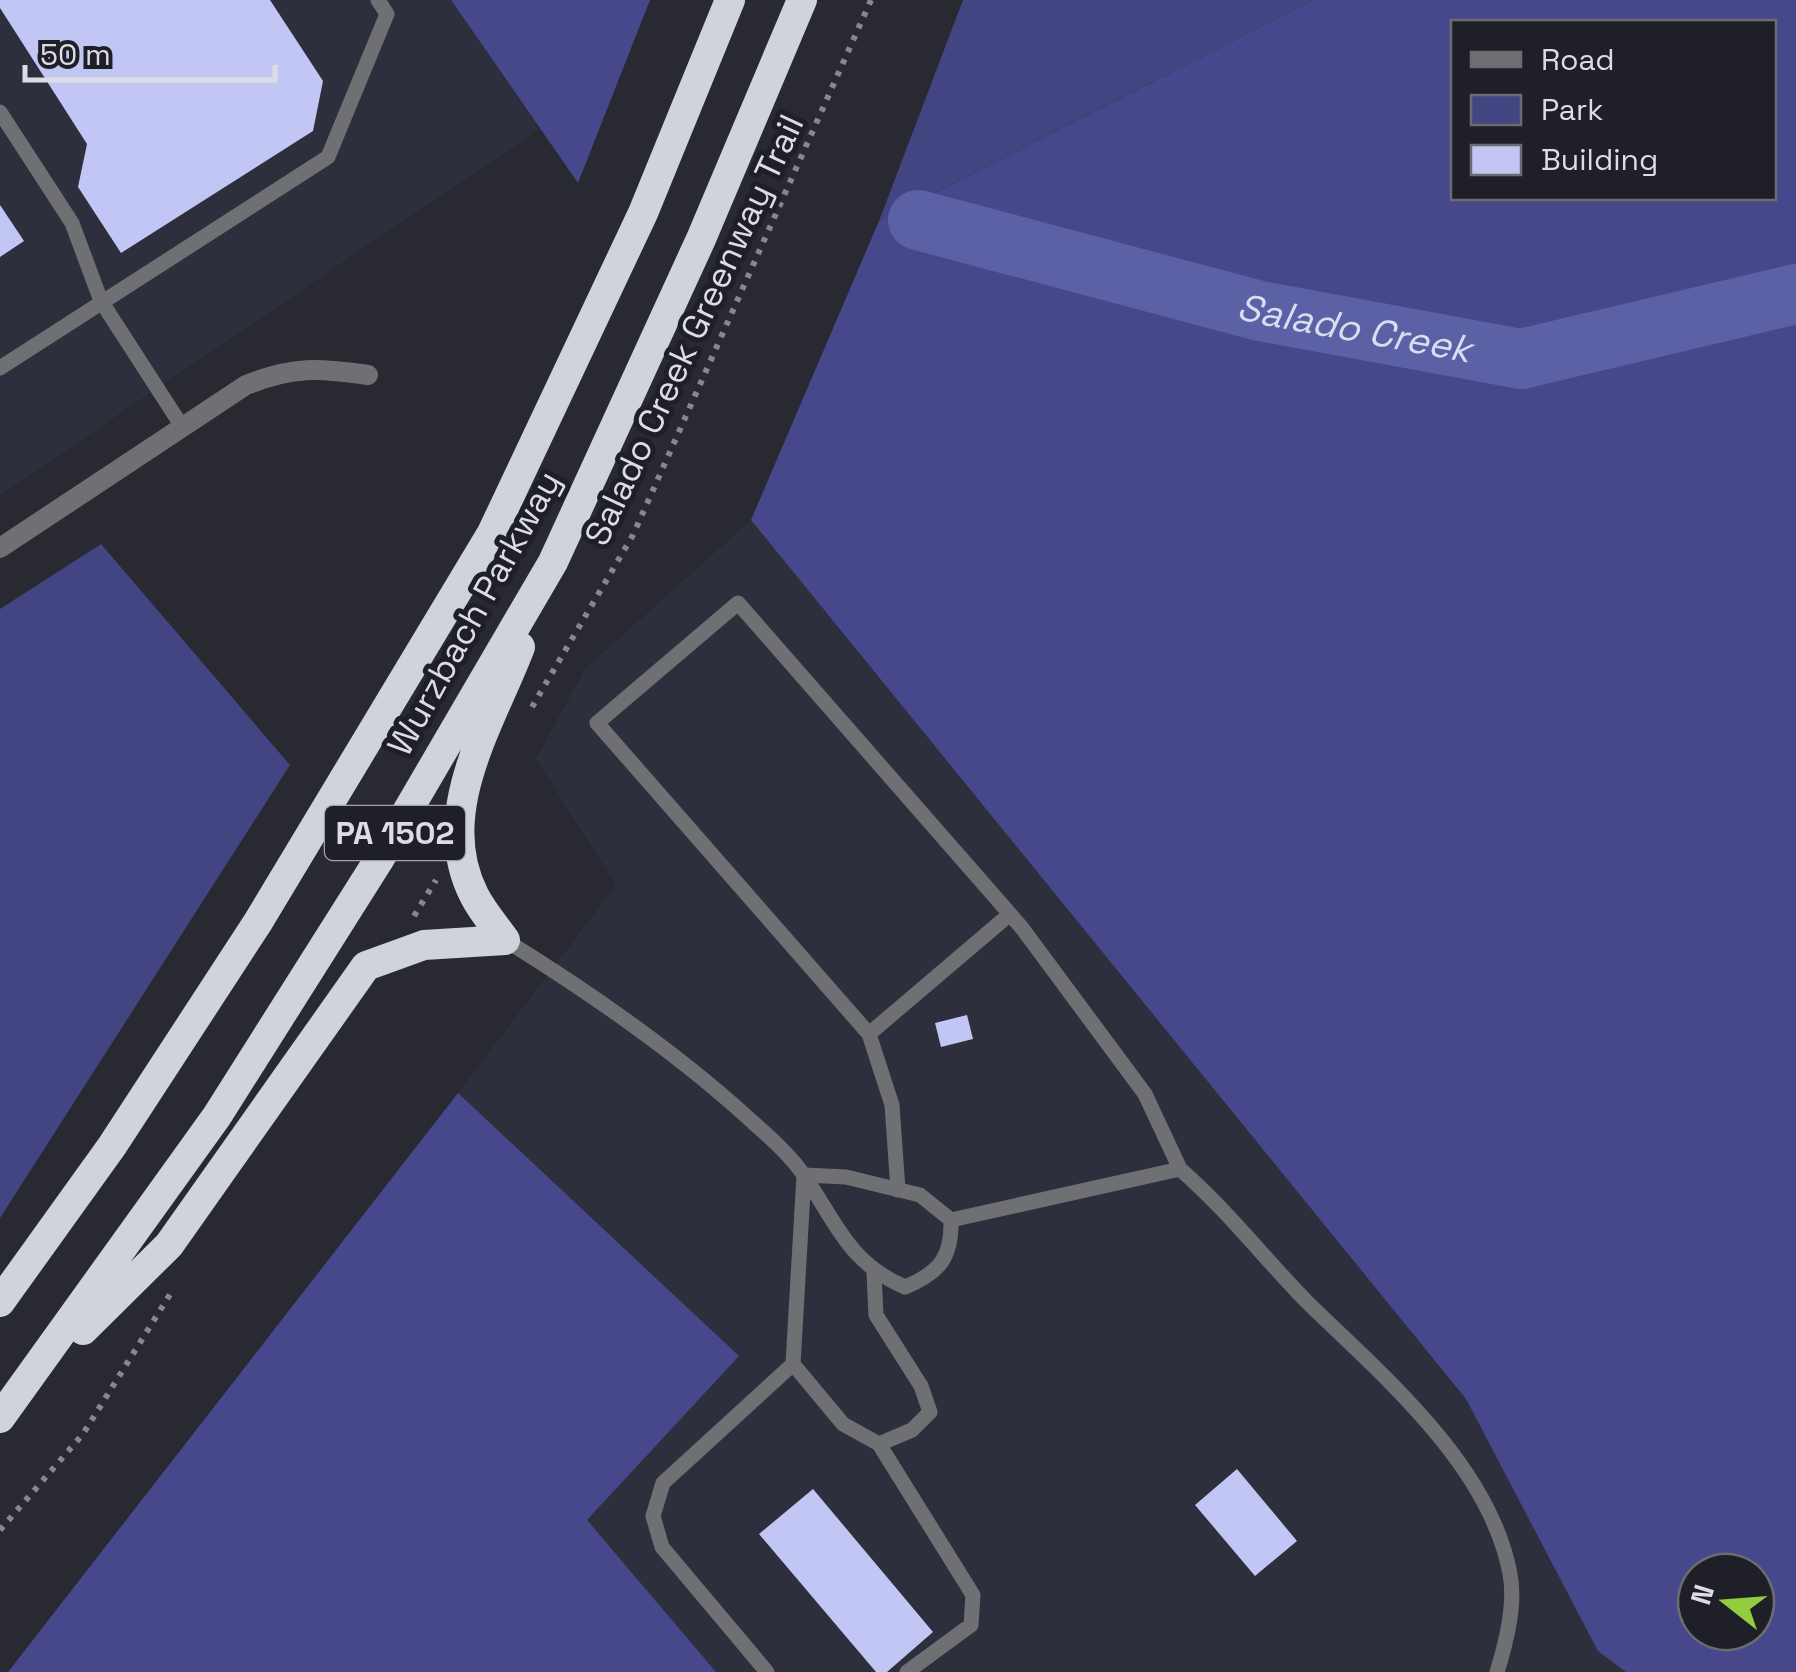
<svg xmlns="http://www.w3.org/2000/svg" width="1796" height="1672" font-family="'Space Grotesk',sans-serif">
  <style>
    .built { fill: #2e2f3d }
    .green { fill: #434582 }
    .forest { fill: #46488b; fill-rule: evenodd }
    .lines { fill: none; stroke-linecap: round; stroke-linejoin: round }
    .river { stroke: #5c60a5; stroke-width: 60 }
    .building { fill: #c1c6f5 }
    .path { stroke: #87888f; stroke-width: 6; stroke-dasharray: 5 8; stroke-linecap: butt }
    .service { stroke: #6f7074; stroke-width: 15 }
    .minor { stroke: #6f7074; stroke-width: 20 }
    .motorway { stroke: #d0d2dc; stroke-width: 30 }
    .labels { text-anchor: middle; stroke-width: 10; stroke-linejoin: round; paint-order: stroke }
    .shield { fill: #1f2027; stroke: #a3a4aa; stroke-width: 2.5 }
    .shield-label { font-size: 32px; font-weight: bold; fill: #dcdde2 }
    .street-label { font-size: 35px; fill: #dcdde2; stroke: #1f2027 }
    .water-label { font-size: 38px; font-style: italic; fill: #daddf1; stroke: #1f2027 }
  </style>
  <rect width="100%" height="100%" fill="#282931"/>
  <path class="built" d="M0,0H451L539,129L0,495Z
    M751,520L1466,1399L1598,1650L1626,1672H716L586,1520L458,1093L616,885L536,759L585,669Z"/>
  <path class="green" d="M963,0H1314L879,221Z
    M101,544L290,765L0,1218V609Z"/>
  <path class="forest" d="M451,0H650L578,183Z
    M1314,0H1796V1672H1626L1598,1651L1466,1399L751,520L879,221ZM1774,22V198H1454V22ZM1756,1572V1632H1696V1572Z
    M458,1093L739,1356L587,1520L716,1672H8Z"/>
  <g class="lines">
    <path class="river" id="s1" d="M918,220L1260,311L1521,359L1796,294"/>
  </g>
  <path class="building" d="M0,0H270L323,81L313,131L121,253L78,187L87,144L0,8Z
    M0,205L24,241L0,257Z
    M967,1015L973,1039L941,1047L935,1023Z
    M1237,1469L1297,1541L1255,1576L1195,1505Z
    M813,1489L933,1632L887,1672H876L759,1534Z"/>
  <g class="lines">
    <path class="path" d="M532,707L633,535L871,0
      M414,916L436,880
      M0,1530L83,1434L174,1288"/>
    <path class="service" d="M0,112L72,223L101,301L183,428
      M0,368L328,157L387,14L378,0
      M1010,914L869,1034L597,723L738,603L1010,914L1022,928L1145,1094L1180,1169
      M505,940C589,992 673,1050 746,1116C766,1134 791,1155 805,1177C837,1224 849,1263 905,1287C939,1273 952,1258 951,1220L920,1195L846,1177L804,1175
      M869,1034L892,1105L898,1190
      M804,1175L793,1364L843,1424L879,1444L973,1595L971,1625L907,1672
      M951,1220L1180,1169C1227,1210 1264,1258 1307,1302C1382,1375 1490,1465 1510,1574C1516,1605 1506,1643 1497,1672
      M874,1274L876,1315L921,1386L930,1412L912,1430L879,1444
      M767,1672L662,1547L653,1516L663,1483L793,1364"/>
    <path class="minor" d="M0,548L246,385C294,366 318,368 368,375"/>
    <path class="motorway" d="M0,1302L112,1146L258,922L492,533L643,213L730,0
      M83,1330L169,1245L366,966L424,945L505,940C495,926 482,911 474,895C432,813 490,725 520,647
      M0,1418L217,1116L380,858L553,562L701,239L802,0"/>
  </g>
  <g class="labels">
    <rect class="shield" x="325" y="806" width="140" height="54" rx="8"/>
    <g class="shield-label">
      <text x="395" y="844">PA 1502</text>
    </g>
    <g class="street-label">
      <text transform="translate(694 330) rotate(-65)" y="12">Salado Creek Greenway Trail</text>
      <text transform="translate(474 613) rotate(-61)" y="12">Wurzbach Parkway</text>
    </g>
    <g class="water-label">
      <text dy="13" stroke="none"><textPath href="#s1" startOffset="450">Salado Creek</textPath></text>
    </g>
  </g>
  <rect x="1451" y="20" width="325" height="180" fill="#1f2027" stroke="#6b6c72" stroke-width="2.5"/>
  <rect x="1471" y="52" width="50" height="15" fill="#6f7074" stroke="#6b6c72" stroke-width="2.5"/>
  <text x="1541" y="70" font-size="30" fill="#dcdde2">Road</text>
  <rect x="1471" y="95" width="50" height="30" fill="#434582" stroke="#6b6c72" stroke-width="2.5"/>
  <text x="1541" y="120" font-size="30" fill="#dcdde2">Park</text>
  <rect x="1471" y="145" width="50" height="30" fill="#c1c6f5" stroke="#6b6c72" stroke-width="2.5"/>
  <text x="1541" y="170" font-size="30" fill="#dcdde2">Building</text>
  <g transform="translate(1726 1602) rotate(287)"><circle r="48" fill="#1f2027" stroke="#6b6c72" stroke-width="2.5"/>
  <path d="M0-8L18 38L0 25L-18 38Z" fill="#92cd3f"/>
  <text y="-15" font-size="28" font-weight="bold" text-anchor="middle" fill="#dcdde2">N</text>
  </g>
  <path d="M25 65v15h250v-15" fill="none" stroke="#dcdde2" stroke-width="5"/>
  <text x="40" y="65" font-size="30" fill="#dcdde2" stroke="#1f2027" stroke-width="8" paint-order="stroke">50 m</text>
</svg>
